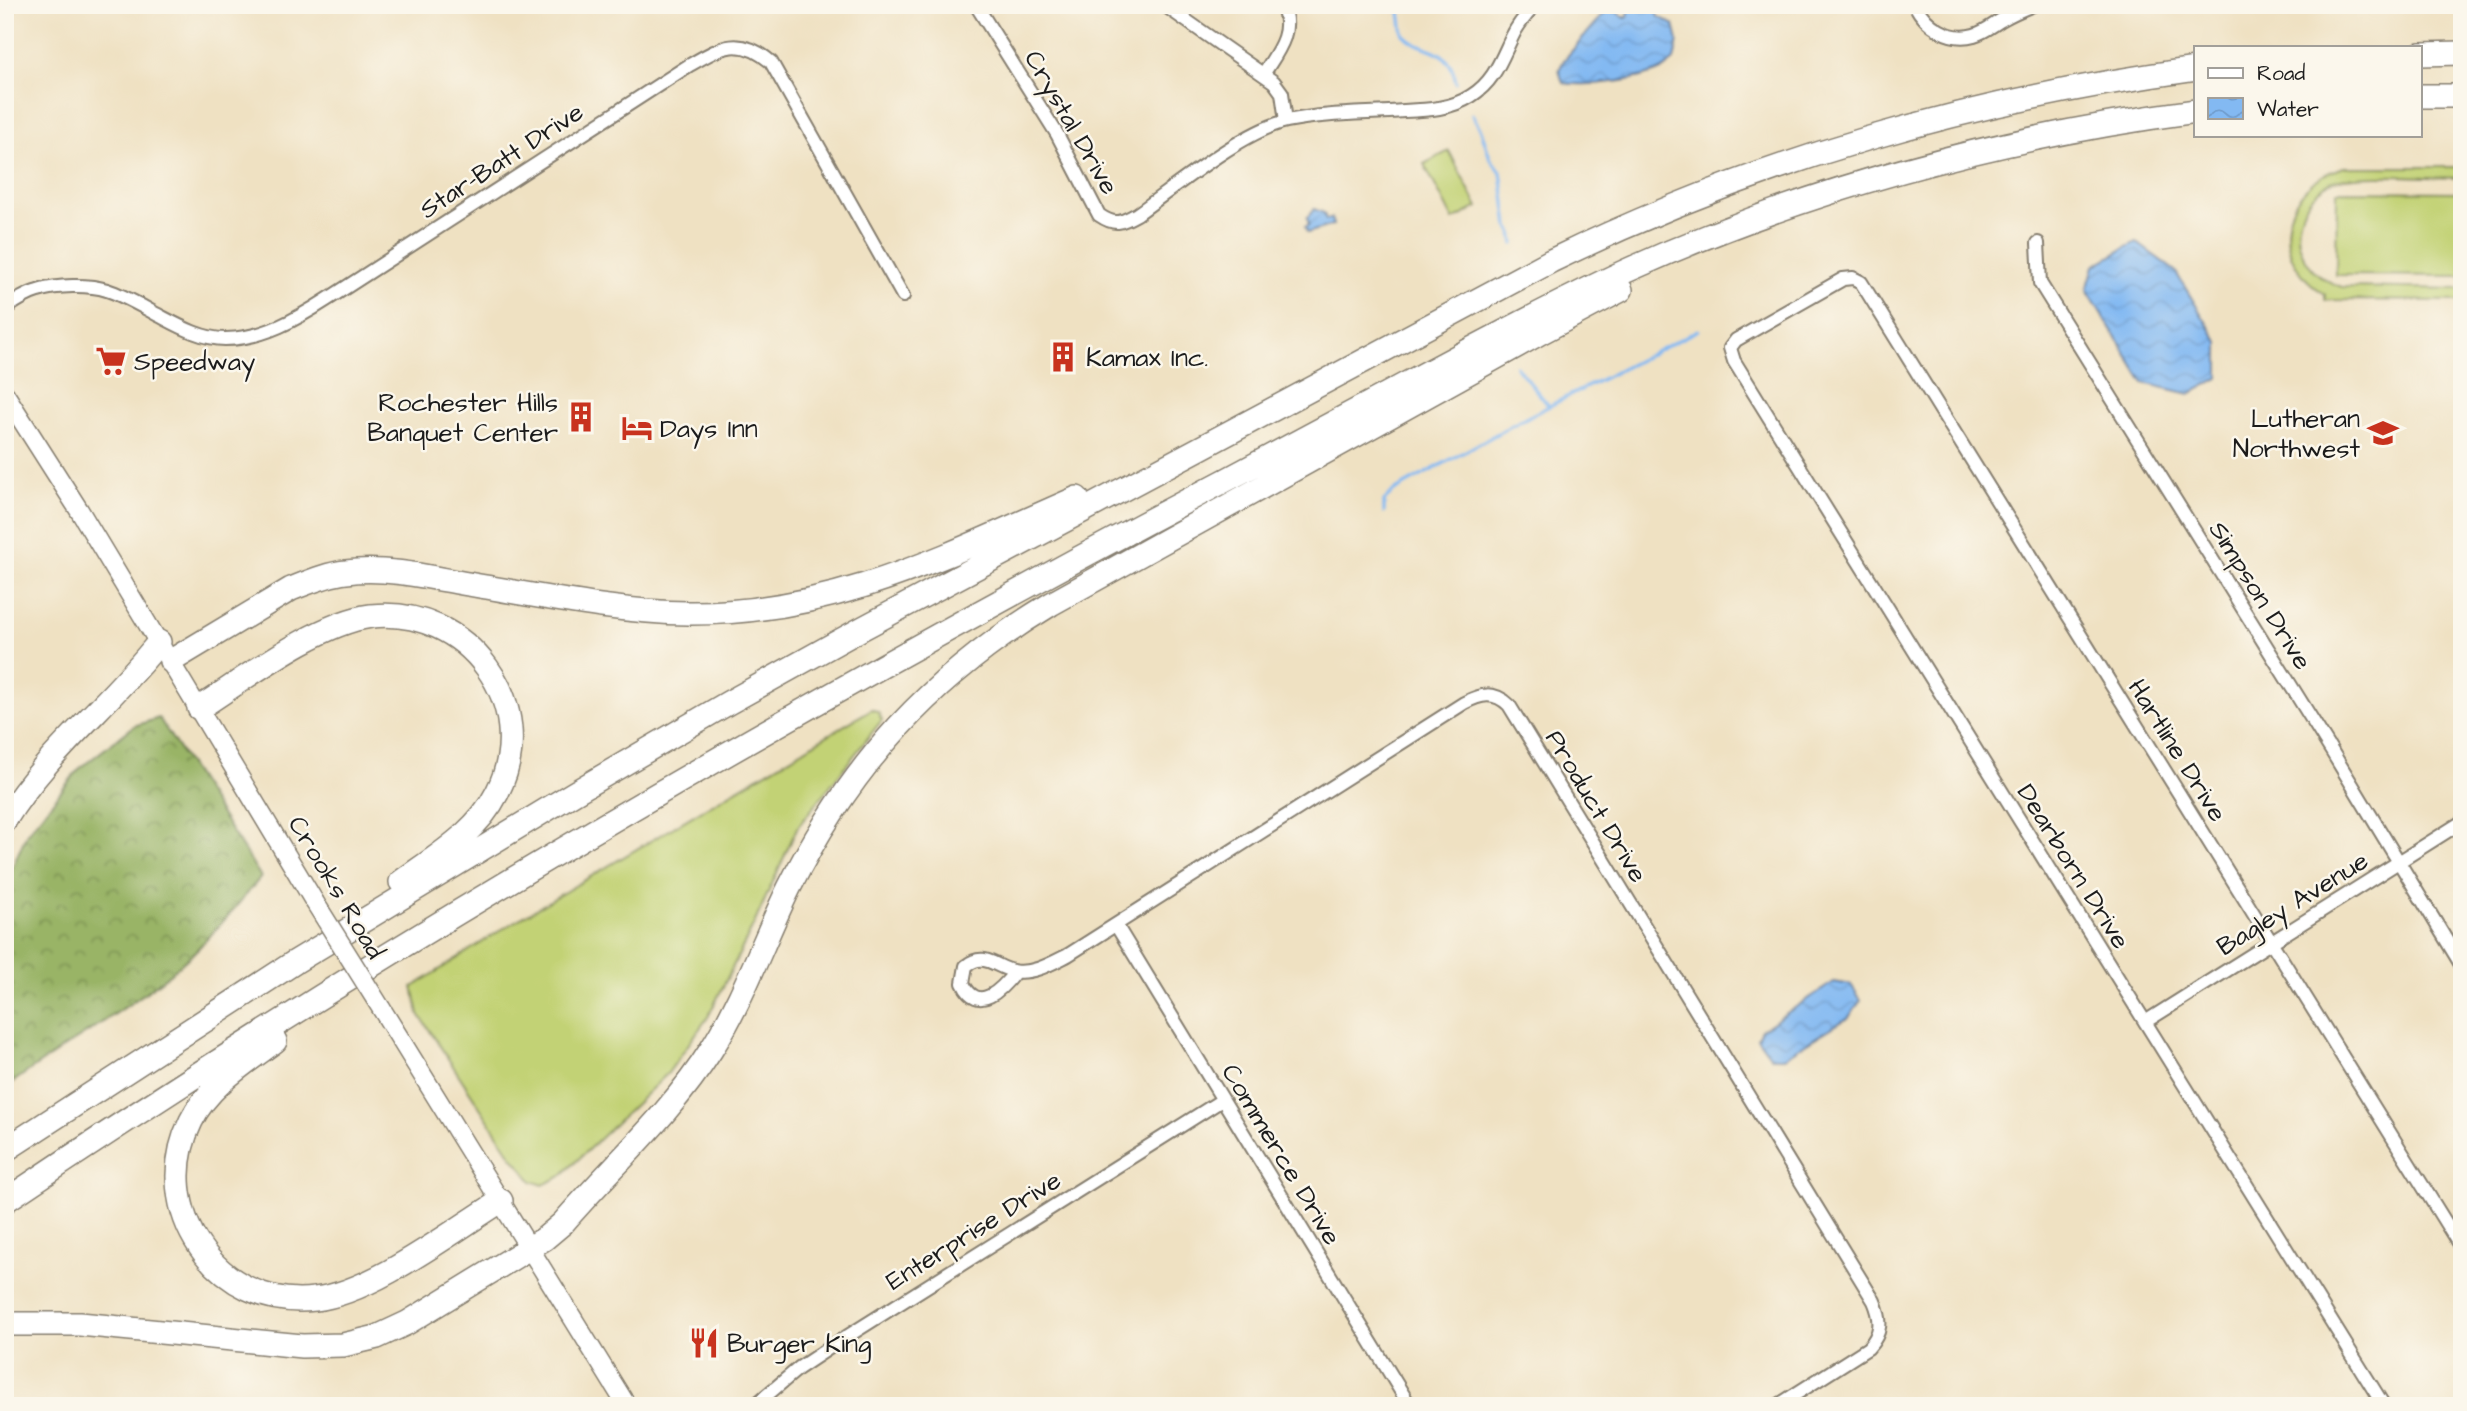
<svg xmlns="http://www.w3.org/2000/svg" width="2467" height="1411" font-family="'Architects Daughter',sans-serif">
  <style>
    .grass { fill: #c2d274; stroke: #6f7748; stroke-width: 2 }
    .forest { fill: url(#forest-crowns); stroke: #5a6841; stroke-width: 2 }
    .water { fill: url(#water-waves); stroke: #506a87; stroke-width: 2 }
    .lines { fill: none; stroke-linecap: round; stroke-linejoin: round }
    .stream { stroke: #83b9f2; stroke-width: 3.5 }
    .minor-casing { stroke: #867e6f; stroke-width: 16 }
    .secondary-casing { stroke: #867e6f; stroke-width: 21 }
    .motorway-casing { stroke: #867e6f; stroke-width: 26 }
    .minor { stroke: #fff; stroke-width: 12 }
    .secondary { stroke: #fff; stroke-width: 18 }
    .motorway { stroke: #fff; stroke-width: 23 }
    .secondary-bridge-casing { stroke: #867e6f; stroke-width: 21; stroke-linecap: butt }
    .secondary-bridge { stroke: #fff; stroke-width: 18 }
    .labels { text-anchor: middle; stroke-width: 5; stroke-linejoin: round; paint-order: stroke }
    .street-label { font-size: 26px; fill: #1c1c1c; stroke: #fbf7ec }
    .poi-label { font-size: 26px; fill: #1c1c1c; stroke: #fbf7ec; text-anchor: start }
  </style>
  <defs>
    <pattern id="forest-crowns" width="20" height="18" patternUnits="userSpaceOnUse" patternTransform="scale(1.75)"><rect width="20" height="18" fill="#99b466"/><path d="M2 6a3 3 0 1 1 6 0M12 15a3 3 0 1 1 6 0" fill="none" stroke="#7c9253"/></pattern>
    <pattern id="water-waves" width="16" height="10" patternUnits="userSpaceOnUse" patternTransform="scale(1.75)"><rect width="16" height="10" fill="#83b9f2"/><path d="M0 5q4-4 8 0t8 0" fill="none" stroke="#719ecf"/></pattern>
  </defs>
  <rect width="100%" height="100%" fill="#fbf7ec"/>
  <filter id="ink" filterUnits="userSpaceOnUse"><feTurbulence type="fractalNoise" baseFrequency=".0143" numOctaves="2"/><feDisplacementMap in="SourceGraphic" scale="14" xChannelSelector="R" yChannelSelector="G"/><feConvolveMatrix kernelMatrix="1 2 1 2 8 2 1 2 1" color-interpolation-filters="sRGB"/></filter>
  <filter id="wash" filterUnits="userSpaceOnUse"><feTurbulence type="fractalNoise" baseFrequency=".00686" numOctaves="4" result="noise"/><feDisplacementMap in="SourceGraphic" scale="28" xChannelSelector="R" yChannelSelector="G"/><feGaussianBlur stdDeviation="1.57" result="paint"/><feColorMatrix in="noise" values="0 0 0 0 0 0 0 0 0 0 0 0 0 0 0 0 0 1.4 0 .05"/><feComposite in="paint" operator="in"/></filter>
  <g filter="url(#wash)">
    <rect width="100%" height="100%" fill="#efe1c2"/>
    <path class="grass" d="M1449,151L1478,207L1453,220L1424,164Z
      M2344,167H2462V178C2433,178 2356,172 2333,181C2319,187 2309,198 2303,211C2299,221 2297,232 2299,243C2305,266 2320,280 2342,287L2462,289V301L2325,300V294C2266,258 2279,185 2344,167Z
      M2337,191L2462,192V276L2336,275Z
      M872,709L878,712L882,720L797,828L754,924L708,1017L668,1073L560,1177L543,1185L532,1181L511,1155L419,1014L413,987L504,928Z"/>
    <path class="forest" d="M159,718L261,877C238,904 215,933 189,957C134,1008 65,1043 5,1088V884L27,833L79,769L134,726Z"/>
    <path class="water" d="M1626,5H1654L1658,16L1674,25L1678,41L1674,60C1670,63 1665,68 1661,70C1638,81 1587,87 1563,83L1559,70L1564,60L1608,9L1613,8L1623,17H1627L1629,14Z
      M1314,209L1324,213L1326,220L1331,218L1333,225L1307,233L1305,227L1309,225L1307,218Z
      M2136,242L2175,271L2219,343V378L2190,394L2144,383L2087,290L2094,266Z
      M1834,982L1851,985L1861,1000L1849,1017L1784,1057H1771L1757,1038L1761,1030Z"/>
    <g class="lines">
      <path class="stream" d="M1399,5L1403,34C1423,55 1449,42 1456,82
        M1472,114L1481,130L1490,158L1501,172L1508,226L1512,232L1514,244
        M1516,366L1549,406
        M1384,512V501L1394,491L1518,422L1698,330"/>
    </g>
  </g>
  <g filter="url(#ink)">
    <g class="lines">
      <g class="minor-casing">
        <path id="minor" d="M976,5L1057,134L1099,215C1115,226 1121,223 1137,214C1175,187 1243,131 1287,121C1325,113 1366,114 1404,111C1428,110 1451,109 1471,96C1495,81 1501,59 1513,35C1518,24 1526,15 1535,5
          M1164,5L1274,82L1282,93L1286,121
          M1915,5C1926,26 1950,42 1974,35C1985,32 1994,24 2003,19C2013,13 2023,9 2033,5
          M1264,73C1278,51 1294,32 1282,5
          M2038,243L2040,283L2331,750L2462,966
          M5,309C15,302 26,294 38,291C57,285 88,284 107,290C125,296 143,307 160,316C179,326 202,339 225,339C263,339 297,319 328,299L688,66C721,47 739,35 771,62L903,296
          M1116,925L1410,1406
          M1015,972C1002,989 978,1015 963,983L966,966C984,951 995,967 1013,971C1032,975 1052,963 1068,955L1464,703C1481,694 1494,691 1509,705L1874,1301C1882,1320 1882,1333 1868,1348L1777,1406
          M2145,1022L2462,822
          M754,1406L799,1368L832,1346L1222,1100
          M2384,1406L1734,361L1730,348L1736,340L1843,279L1853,278L1861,282L2462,1249"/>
      </g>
      <g class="secondary-casing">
        <path id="secondary" d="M5,394L79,510L314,901
          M381,1008L627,1406"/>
      </g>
      <g class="motorway-casing">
        <path id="motorway" d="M2420,54L2462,53
          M2420,96H2462
          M171,661L291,589C309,582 327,574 346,572C385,567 424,576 462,583C536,595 613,612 688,613C836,614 946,555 1077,498
          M199,708C245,679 317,623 371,616C467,605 542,705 497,793C477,833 435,857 401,882
          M5,820C46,753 110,704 159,642
          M275,1041C245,1063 208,1086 191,1121C148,1208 217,1311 315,1299C372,1293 451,1232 501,1201
          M5,1150L295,962L574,793L728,703L863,628L1551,261C1757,161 1969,100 2196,69
          M5,1201C372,954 753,732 1143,524C1231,478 1318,431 1406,384C1478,345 1551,306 1626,271C1807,189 1999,137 2196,111
          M5,1324H80L302,1346L343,1345L377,1337L407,1323L544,1239L563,1223C612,1166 671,1114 711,1050C743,1000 763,941 789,888C851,764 933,675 1051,604L1540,333L1621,290"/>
      </g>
      <use href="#minor" class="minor"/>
      <use href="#secondary" class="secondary"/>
      <use href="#motorway" class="motorway"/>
      <g class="secondary-bridge-casing">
        <path id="secondary-bridge" d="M314,901L381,1008"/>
      </g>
      <use href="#secondary-bridge" class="secondary-bridge"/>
    </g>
  </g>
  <defs>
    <g id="building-bare" transform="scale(2.415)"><path d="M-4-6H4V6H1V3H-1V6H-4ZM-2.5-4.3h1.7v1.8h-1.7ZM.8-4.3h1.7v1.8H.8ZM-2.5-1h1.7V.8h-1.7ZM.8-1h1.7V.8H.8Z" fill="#c8321e" stroke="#fbf7ec" stroke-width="2.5" paint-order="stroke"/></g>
    <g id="supermarket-bare" transform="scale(2.415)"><path d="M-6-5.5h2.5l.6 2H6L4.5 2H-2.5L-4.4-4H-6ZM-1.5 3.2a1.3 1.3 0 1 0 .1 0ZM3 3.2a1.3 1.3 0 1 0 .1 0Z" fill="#c8321e" stroke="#fbf7ec" stroke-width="2.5" paint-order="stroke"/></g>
    <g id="hotel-bare" transform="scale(2.415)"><path d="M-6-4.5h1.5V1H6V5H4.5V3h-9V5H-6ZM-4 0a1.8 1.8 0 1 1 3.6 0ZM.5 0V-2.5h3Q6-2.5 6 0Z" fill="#c8321e" stroke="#fbf7ec" stroke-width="2.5" paint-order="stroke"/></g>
    <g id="school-bare" transform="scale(2.415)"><path d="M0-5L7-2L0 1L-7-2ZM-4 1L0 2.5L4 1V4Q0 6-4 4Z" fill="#c8321e" stroke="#fbf7ec" stroke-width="2.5" paint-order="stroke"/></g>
    <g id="restaurant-bare" transform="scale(2.415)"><path d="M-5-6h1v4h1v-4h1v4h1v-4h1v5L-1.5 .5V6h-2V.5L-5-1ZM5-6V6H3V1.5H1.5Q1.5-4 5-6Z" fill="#c8321e" stroke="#fbf7ec" stroke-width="2.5" paint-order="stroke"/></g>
  </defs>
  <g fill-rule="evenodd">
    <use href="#building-bare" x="1063" y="357"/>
    <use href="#supermarket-bare" x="111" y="361"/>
    <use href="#building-bare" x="581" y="417"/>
    <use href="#hotel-bare" x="637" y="428"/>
    <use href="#school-bare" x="2383" y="433"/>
    <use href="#restaurant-bare" x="704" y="1343"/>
  </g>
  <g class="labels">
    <g class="street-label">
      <text transform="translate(1072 122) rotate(60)" y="9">Crystal Drive</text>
      <text transform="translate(501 160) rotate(-33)" y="9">Star-Batt Drive</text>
      <text transform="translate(2261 595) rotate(58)" y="9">Simpson Drive</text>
      <text transform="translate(2178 750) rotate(58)" y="9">Hartline Drive</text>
      <text transform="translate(1597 806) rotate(59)" y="9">Product Drive</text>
      <text transform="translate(2074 866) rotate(58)" y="9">Dearborn Drive</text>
      <text transform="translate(337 887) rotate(59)" y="9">Crooks Road</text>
      <text transform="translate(2292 903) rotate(-32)" y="9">Bagley Avenue</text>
      <text transform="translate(1282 1154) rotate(59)" y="9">Commerce Drive</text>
      <text transform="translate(973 1230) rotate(-32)" y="9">Enterprise Drive</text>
    </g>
    <g class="poi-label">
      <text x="1086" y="366">Kamax Inc.</text>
      <text x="134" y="370">Speedway</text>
      <text x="558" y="411" text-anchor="end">Rochester Hills<tspan x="558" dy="30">Banquet Center</tspan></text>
      <text x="2360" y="427" text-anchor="end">Lutheran<tspan x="2360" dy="30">Northwest</tspan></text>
      <text x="660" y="437">Days Inn</text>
      <text x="727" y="1352">Burger King</text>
    </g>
  </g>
  <rect width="2467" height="1411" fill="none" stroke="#fbf7ec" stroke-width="28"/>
  <rect x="2194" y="46" width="228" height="91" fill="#fbf7ec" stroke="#a29f99" stroke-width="2"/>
  <rect x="2208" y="68" width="35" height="10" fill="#ffffff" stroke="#a29f99" stroke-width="2"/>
  <text x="2257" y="80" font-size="21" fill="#1c1c1c">Road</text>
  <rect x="2208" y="98" width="35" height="21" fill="url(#water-waves)" stroke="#a29f99" stroke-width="2"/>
  <text x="2257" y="116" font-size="21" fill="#1c1c1c">Water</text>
</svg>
